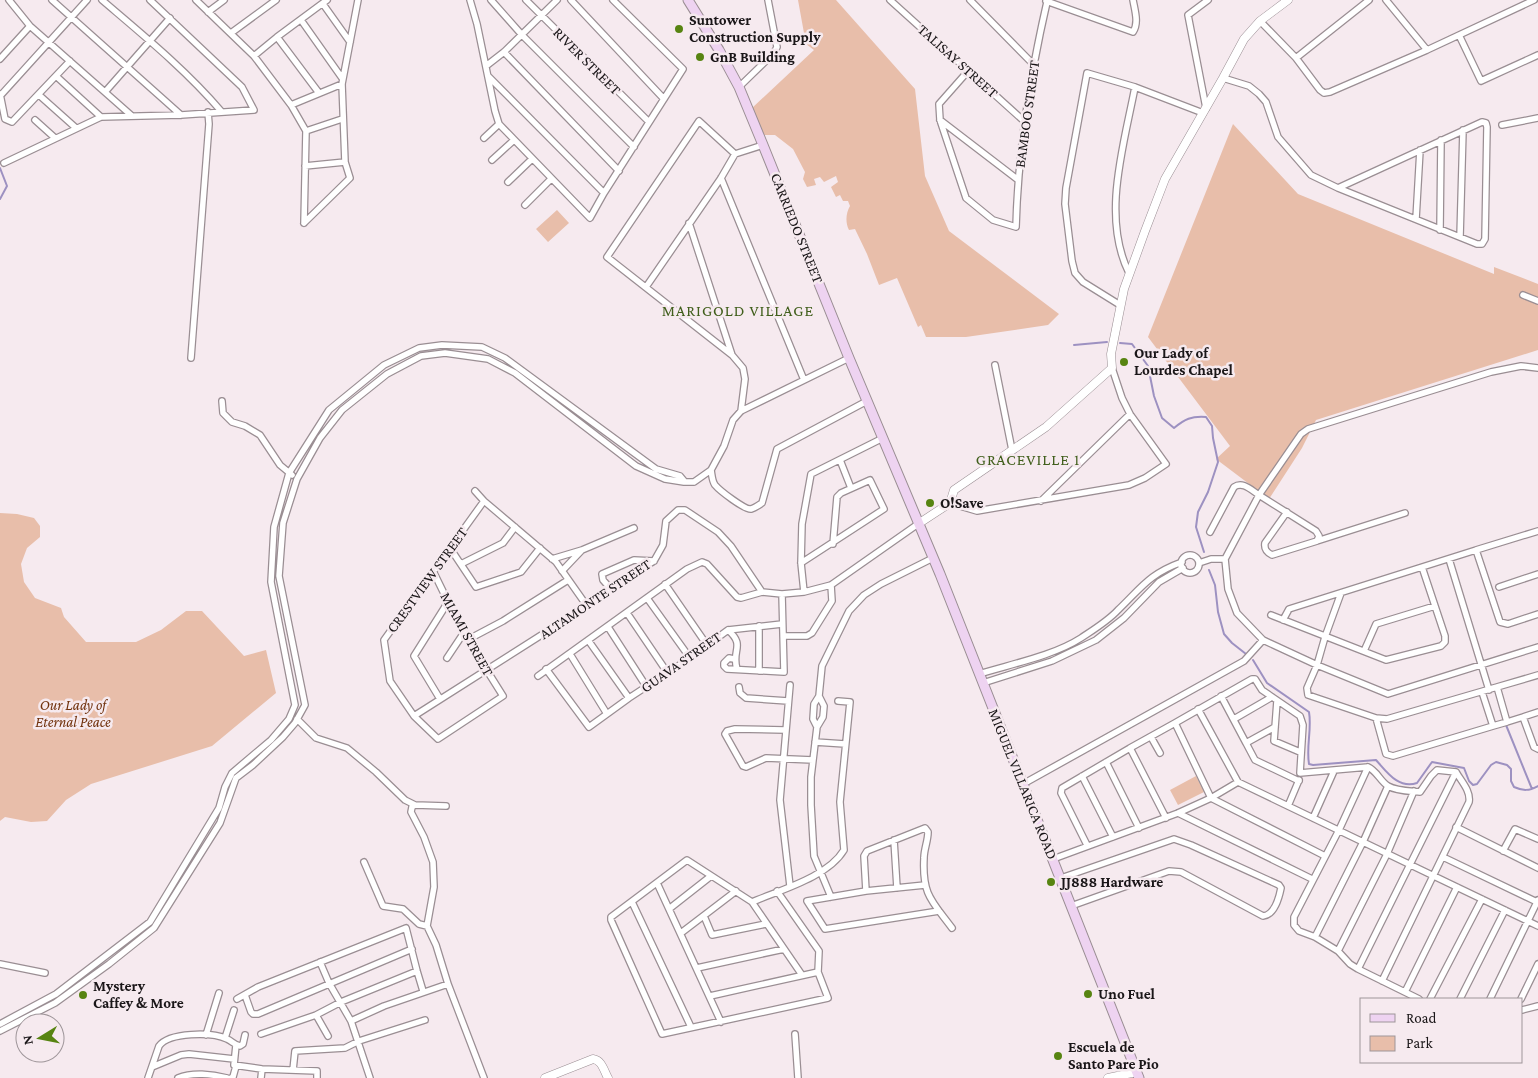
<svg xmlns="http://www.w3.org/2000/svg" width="1538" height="1078" font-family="'Crimson Pro',serif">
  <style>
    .green { fill: #e8beaa }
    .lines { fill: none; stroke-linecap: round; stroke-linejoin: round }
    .stream { stroke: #9d91c1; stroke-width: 2 }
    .minor-casing { stroke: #9a8e93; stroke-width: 8 }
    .tertiary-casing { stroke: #9a8e93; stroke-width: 9 }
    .secondary-casing { stroke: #9a8e93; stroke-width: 11 }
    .minor { stroke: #fff; stroke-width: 5.5 }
    .tertiary { stroke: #fff; stroke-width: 8 }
    .secondary { stroke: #eed3f1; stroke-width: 9 }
    .poi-dot { fill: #578411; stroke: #f6eaef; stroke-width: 2 }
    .labels { text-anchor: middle; stroke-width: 5; stroke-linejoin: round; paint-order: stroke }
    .poi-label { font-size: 15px; font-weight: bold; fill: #1a1618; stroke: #f6eaef; text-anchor: start }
    .street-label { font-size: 15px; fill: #1a1618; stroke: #f6eaef }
    .park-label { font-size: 15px; font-style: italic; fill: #71320d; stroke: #f6eaef }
    .neighbourhood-label { font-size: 16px; letter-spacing: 1px; fill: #415f1c; stroke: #f6eaef }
  </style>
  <rect width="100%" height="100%" fill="#f6eaef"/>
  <path class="green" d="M798,0H836L915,89L925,176L949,231L1059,314L1048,325L966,337H926L921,325L918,327L897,278L879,285L867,254L855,229L849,230C845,222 846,213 850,206L848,201H843L840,195L836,197L831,187L838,182L836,176L824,182L820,177L814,179L816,185L807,187L803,179L805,172L793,149L775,135H764L752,108L814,50L806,44Z
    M1233,124L1298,194L1494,274V267L1538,284V350L1316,420L1302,448L1269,499L1216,459L1230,446L1148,337Z
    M557,210L569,223L548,242L536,229Z
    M0,513L17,514L34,518L40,526V537L27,548L21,564L24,582L35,598L61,608L64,617L86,642H136L161,630L186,611H202L244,656L266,650L276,693L212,746L91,784L66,800L47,821L31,822L5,817L0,821Z
    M1196,776L1204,792L1178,805L1170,790Z"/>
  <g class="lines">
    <path class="stream" d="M0,168L7,186L0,199
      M1120,343L1132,344L1148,366L1154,396L1162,418L1174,428C1185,419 1191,416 1206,417L1212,426L1213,438L1218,462L1208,492L1198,512L1196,527L1204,552
      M1074,345L1107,342
      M1209,570L1215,585L1218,612L1224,634L1232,643L1246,654
      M1253,660L1267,683L1309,712C1312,729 1306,746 1309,764L1313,765L1376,760C1387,772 1398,789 1417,783L1432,762L1464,768L1469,781L1473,785L1477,784L1491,765L1496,762L1507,765L1511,769V781L1514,787C1523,791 1529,791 1538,786
      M1506,725L1532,789"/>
    <g class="minor-casing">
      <path id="minor" d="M9,0L30,26L132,116
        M52,0L181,115
        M102,0C143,35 186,70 221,111
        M196,0L254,56L291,105L306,131L304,223
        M470,0L477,24L495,111L499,124L590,218L604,193L683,69L613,0
        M491,0L522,35L634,147
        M526,0L649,122
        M571,0L664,99
        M890,0L1025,122
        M970,0L1033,64
        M1386,0L1427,50
        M1046,1L1133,32C1139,23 1135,11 1133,0
        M323,4L350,42
        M208,12L224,0
        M301,20L342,78
        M1260,21L1296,58L1320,90L1324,93L1330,92L1427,50L1534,0
        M231,33L276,0
        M1459,35L1481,81L1538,55
        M277,37L319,93
        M504,52L619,171
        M254,56L277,37L327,0
        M1296,58L1369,0
        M0,59L30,26
        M486,66L504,52L557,0
        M969,70L939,104L940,120L966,198L993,220L1016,227C1018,151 1030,76 1047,2
        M56,76L101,117
        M488,76L604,193
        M1223,78L1249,86L1259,94L1266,102L1278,137L1311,175L1338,188L1482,122L1486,123L1487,127L1485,239L1482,244H1477L1338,188
        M739,87L774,53L777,47L768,0
        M105,92L170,18
        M0,94L5,119L12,122L70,61
        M1,95L87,0
        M39,95L76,128
        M291,105L342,84
        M1206,108L1188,15L1208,0
        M35,120L55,138
        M940,120L1017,179
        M1502,125L1538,118
        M306,131L342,119
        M484,138L499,124
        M735,154L699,121L607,257L732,355L743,368L745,379L741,411
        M492,160L514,140
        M4,163L101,117L181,115L254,110L242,87L150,0
        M305,166L345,162
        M721,178L804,380
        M508,182L532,159
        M525,205L551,179
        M1416,219L1420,150
        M304,223L350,178L345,162L342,84L358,0
        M689,223L732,355
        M1440,230L1441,140
        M1460,237L1463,130
        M1129,273C1101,217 1124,145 1135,87
        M646,287L721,178L735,154L763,145
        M1523,295L1538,301
        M1120,305L1083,282L1075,273L1072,261L1065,204L1066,188L1087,73L1135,87L1203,113
        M191,358L209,124L208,112
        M995,365L1012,450
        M222,401L223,413L232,422L245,426L260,435L280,465L292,475
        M840,460L851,488
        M711,470C712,475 712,481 715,485C720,491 745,510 751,509C755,508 759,505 762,503L777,449L867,401
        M475,491L484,501L556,562L587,606
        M1041,501L1130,414
        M950,503L977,511L1129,485L1145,478L1166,464L1130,414L1122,398L1112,368
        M1287,512L1265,543C1264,549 1266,552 1272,555L1317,541
        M1405,513L1317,541L1319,536L1316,531L1259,495L1301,434L1308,429L1491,372L1521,366L1538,368
        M1538,531L1476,550L1500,622L1508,624L1538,614
        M1210,532L1234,487C1243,481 1251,490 1259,495L1225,559L1228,589L1237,613L1263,640L1317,665L1388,694L1538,647
        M450,548L476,587L521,572L540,548
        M1181 564a9 9 0 1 1 18 0a9 9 0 1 1-18 0Z
        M552,559L582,550L634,528
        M1449,559L1489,690
        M801,563L884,509L870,480L841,493L837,497L833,544
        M1199,563L1211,559H1225
        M461,564L503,543L515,527
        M433,571C453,614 477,656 503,696L438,739L414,716L390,681L384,640L484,501
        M562,571L581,551
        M665,584L707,645
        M1499,587L1538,574
        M610,588L603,580L602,574L634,560L654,561
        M804,592L801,563L802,524L811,474L883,438
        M1341,593L1325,637L1317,665L1307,688L1308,695L1376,718L1387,719L1497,687L1507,722L1493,726
        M647,598L690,658
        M627,613L667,672
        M1271,615L1386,660L1441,646L1445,642V636L1422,567
        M1283,620L1289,609L1476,550
        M608,627L646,686
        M728,630C746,646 731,650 737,669
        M783,636H807L812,633L832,601L831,585
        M469,639L503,621L568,580
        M588,640L629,698
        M1364,651L1376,624L1435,606
        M570,654L607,714
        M447,658L465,631
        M734,659L729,658L724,663V666L727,669L784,672L782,594
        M546,669L589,727L629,698L690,658L728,630L782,624
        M759,671V626
        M979,674C1011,664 1053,656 1081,638C1093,630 1108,621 1118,610C1142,587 1149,574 1182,562
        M538,676L687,569L702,562L707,564L737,597L741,598L762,592
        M983,683L1052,661L1096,640L1124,618L1159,582L1183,568
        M790,685L780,800L790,886
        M739,687L740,693L746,698L788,701
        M1497,687L1538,675
        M819,696L814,704L813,719L817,727L811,777V805L814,856L831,897
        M1221,696L1246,743
        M440,699L414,656L448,602
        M1277,701L1274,741L1300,752
        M1198,709L1238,782
        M414,716L587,606L610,588L654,561L663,545L666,521L678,510H685L718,532L731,546L762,592L782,594L804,592L831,585L918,524
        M1523,717L1538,712
        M1376,718L1386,754L1393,756L1493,726L1482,692
        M297,719L316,738L347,748L376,772L405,800L415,805
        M1234,719L1272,697
        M1507,722L1523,717L1534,747L1538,749
        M1175,723L1252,679H1255L1262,690L1300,716L1303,725L1300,773L1368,767C1377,771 1380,781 1388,786C1396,791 1410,791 1420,792L1431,776L1437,770L1456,772C1461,781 1471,791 1469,802L1382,981
        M817,727L823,717L824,706L819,696L822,666L849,611L864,595L881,584L933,558
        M1275,727L1246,743L1255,760L1299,781
        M785,730L735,729L727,731L725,734L743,766L746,767L766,758L813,760
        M1151,737L1160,753
        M815,742L845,744
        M1106,762L1139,828
        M1368,767L1339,830L1294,917V925L1299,931L1315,937L1338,951L1350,964L1358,969L1419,999
        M1082,776L1113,837
        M1023,784L1244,661L1263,640
        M1288,806L1299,780
        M1178,813L1312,879
        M1166,818L1130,748L1175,723L1211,798L1325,856
        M1313,818L1334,771
        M1456,827L1538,868
        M894,840L897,888
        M1087,845L1061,793L1062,788L1130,748
        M1503,851L1515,829L1538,839
        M1443,857L1537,902
        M1053,859L1178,813L1211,798L1238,782L1538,926
        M364,862L383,906L403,909L419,924L427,926L436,945L448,984
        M1061,878L1174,839L1191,845L1279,885L1281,888C1279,898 1274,915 1263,916L1181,872L1169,871L1071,906
        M657,883L721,1022
        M925,885L866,891L807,901L825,929L939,911
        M777,891L819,951L818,972L828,998L662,1034L611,920V917L687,860L752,902L802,975
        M866,891L864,856L867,851L925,828L928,832C928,841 924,849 924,858C922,895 932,901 952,928
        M632,902L691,1027
        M752,902C780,890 828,877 844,850L840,802L850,702L838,701
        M669,909L711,876
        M704,916L712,935L766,924
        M427,926L434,887L433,862L424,837L411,812L412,807L415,805L446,806
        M681,933L736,891
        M1315,937L1363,842L1388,786
        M1338,951L1387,854L1414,791
        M320,962L329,983L351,1021L370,1078
        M0,964L45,973
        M697,968L784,949
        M1358,969L1456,772
        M1405,992L1457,887
        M245,995L251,1012L253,1014H258L412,949
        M710,996L818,972
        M237,999L258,987L406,928L417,971L423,991
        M1430,999L1482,899
        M1460,999L1505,910
        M1490,999L1538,900
        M1521,999L1538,964
        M1522,1010L1538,1006
        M316,1015L328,1036
        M351,1021L384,1006L448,984L484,1078
        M0,1024L56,994L150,922L219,808L225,787L232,773L271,740L289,719L295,705L271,582L274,527L289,473L329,410L384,365L419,348L442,345L482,347L505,358L656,469L680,476L685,482H694L711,470L724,446L733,420L741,411L849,358
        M0,1031L55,1003L109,964L154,928L220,823L236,778L253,765L283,737L295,723L305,705L279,576L283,523L297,479L320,438L342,410L387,374L421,356L445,353L488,359L515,373L636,466L665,479L684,482
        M261,1034L316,1015L341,1002L417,971
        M795,1034L798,1078
        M206,1035L219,993
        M225,1038L234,1010
        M236,1045L234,1065L262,1069L317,1071V1078
        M152,1067L181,1055L189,1054L234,1059
        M293,1070L295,1051L345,1048L359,1041L425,1020
        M148,1078L159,1046C169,1032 212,1032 227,1039C232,1041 234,1045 240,1046L243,1044L245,1035
        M178,1078C192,1072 212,1074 227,1078
        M231,1078L233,1077L236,1066
        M261,1078L262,1069"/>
    </g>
    <g class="tertiary-casing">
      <path id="tertiary" d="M918,524L950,503L954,490L1046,427L1112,368L1111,354L1124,289L1145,231L1165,179L1223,78L1244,39L1260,21L1288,0
        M545,1078L593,1059C602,1060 604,1071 608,1078
        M1108,1078L1137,1072"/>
    </g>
    <g class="secondary-casing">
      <path id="secondary" d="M688,0L719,50L739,87L763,145L849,358L940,574L1139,1078"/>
    </g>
    <use href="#minor" class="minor"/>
    <use href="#tertiary" class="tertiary"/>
    <use href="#secondary" class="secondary"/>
  </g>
  <g class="poi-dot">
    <circle cx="679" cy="29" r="5"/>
    <circle cx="700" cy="57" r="5"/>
    <circle cx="1124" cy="362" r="5"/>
    <circle cx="930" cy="503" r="5"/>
    <circle cx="1051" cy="882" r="5"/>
    <circle cx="1088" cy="994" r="5"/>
    <circle cx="83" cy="995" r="5"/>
    <circle cx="1058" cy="1056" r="5"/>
  </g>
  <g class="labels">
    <g class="poi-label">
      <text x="689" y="25">Suntower<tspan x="689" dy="17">Construction Supply</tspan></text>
      <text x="710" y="62">GnB Building</text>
      <text x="1134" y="358">Our Lady of<tspan x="1134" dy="17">Lourdes Chapel</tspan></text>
      <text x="940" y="508">O!Save</text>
      <text x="1061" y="887">JJ888 Hardware</text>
      <text x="93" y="991">Mystery<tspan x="93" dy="17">Caffey &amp; More</tspan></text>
      <text x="1098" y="999">Uno Fuel</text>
      <text x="1068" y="1052">Escuela de<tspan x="1068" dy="17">Santo Pare Pio</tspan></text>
    </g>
    <g class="street-label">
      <text transform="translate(587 61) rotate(45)" y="5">RIVER STREET</text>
      <text transform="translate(958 61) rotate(42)" y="5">TALISAY STREET</text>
      <text transform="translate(1027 114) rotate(-82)" y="5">BAMBOO STREET</text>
      <text transform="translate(797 228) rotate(68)" y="5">CARRIEDO STREET</text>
      <text transform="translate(427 580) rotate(-54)" y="5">CRESTVIEW STREET</text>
      <text transform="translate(595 599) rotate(-34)" y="5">ALTAMONTE STREET</text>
      <text transform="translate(467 634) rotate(61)" y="5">MIAMI STREET</text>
      <text transform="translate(681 662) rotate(-35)" y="5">GUAVA STREET</text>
      <text transform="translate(1023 784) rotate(68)" y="5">MIGUEL VILLARICA ROAD</text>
    </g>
    <g class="park-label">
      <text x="73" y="710">Our Lady of<tspan x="73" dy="17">Eternal Peace</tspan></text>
    </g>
    <g class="neighbourhood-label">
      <text x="738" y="316">MARIGOLD VILLAGE</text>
      <text x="1028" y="465">GRACEVILLE 1</text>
    </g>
  </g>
  <rect x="1360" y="998" width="162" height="65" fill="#f6eaef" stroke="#9e9599"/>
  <rect x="1370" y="1014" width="25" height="8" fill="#eed3f1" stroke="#9e9599"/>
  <text x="1406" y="1023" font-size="15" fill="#1a1618">Road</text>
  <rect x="1370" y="1036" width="25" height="15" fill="#e8beaa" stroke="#9e9599"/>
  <text x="1406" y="1048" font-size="15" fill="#1a1618">Park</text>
  <g transform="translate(40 1038) rotate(260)"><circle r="24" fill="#f6eaef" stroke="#9e9599"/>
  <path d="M0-4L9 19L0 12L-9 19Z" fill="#578411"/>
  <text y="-8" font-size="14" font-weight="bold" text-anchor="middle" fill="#1a1618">N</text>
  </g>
</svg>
